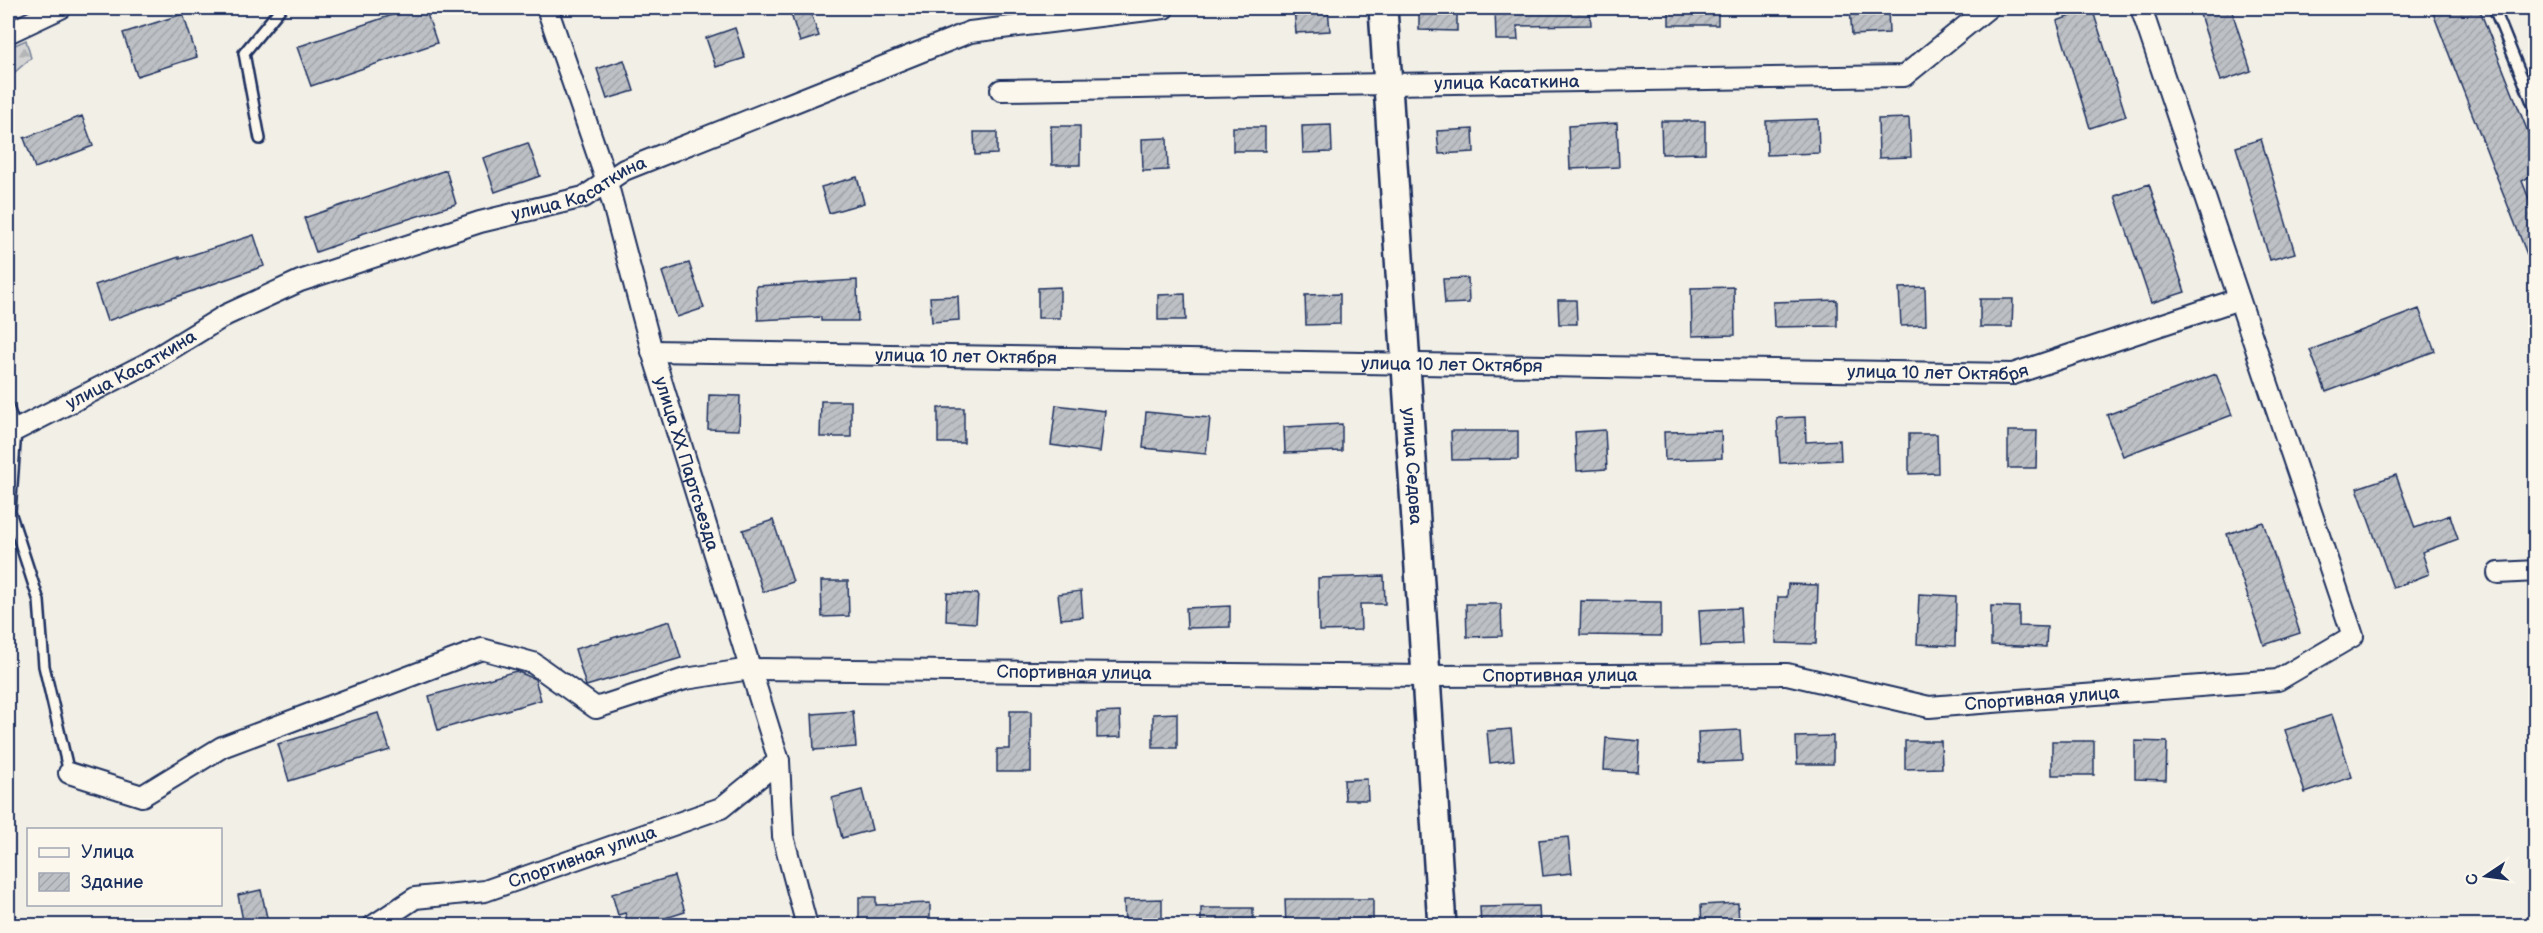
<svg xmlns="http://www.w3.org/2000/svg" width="2543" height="933" font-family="'Balsamiq Sans',sans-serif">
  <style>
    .forest { fill: url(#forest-firs); stroke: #768198; stroke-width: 1.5 }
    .building { fill: url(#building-hatch); stroke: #1b2f5e; stroke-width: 1.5 }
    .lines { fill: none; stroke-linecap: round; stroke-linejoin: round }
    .lane-casing { stroke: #1b2f5e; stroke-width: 14 }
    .street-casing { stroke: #1b2f5e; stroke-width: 24 }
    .secondary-casing { stroke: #1b2f5e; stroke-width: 32 }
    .lane { stroke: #fbf7ec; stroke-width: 9 }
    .street { stroke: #fbf7ec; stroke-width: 20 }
    .secondary { stroke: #fbf7ec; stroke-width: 27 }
    .labels { text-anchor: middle; stroke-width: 4.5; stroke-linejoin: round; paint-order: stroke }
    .street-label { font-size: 18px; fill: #1b2f5e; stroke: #fbf7ec }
  </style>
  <defs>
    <pattern id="forest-firs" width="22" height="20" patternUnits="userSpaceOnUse" patternTransform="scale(1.5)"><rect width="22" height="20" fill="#d2d3d2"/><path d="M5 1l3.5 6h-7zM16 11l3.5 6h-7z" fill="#b4b5b7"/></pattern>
    <pattern id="building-hatch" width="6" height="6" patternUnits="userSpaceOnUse" patternTransform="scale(1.5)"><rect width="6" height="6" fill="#bdc0c4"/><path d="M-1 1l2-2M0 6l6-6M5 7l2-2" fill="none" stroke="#a2a5ab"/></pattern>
  </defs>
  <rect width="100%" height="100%" fill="#f2efe6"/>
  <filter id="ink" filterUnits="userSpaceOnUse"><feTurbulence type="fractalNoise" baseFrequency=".0167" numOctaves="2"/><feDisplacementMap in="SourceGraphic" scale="12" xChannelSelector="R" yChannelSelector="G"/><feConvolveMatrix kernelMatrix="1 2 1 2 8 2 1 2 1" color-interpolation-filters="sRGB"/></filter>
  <g filter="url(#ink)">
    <path class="forest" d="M26,40L31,58L8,78V48Z"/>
    <path class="building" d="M413,8H425L437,43L311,86L297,47Z
      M789,8H809L819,36L800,42Z
      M1294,8H1328L1330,31L1296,33Z
      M1419,8H1457V31L1419,30Z
      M1495,8H1590L1591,25L1517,26L1518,40H1496Z
      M1669,8H1718V25H1669Z
      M1850,8H1888L1889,33L1852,35Z
      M2092,8L2126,116L2090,128L2057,21Z
      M2198,8H2231L2251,71L2221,81Z
      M2431,8H2479L2535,150V173L2522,181L2535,214V275Z
      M183,14L197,57L137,76L123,33Z
      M735,28L745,58L716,67L706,38Z
      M624,60L634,91L607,99L597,69Z
      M82,116L93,146L35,168L24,138Z
      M1909,118L1911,157L1879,158L1878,119Z
      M1818,119L1819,153L1767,155L1766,121Z
      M1661,121H1705V153L1662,154Z
      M1617,123L1619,167L1570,169L1568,126Z
      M1331,125L1332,152L1303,153L1302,126Z
      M1051,126H1080V165H1052Z
      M1233,127H1265V151H1233Z
      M1473,129L1474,152L1439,154L1437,131Z
      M974,132H997V154L975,155Z
      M1167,138L1168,170L1143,171L1142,139Z
      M2261,139L2295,253L2270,260L2236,147Z
      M528,143L540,176L495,192L483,158Z
      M446,170L456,204L358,235L359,237L316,252L304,218Z
      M857,177L864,203L829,213L821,187Z
      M2149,184L2185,292L2151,303L2115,196Z
      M254,235L264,266L107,321L95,285L179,257V259Z
      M689,263L704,308L677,317L662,272Z
      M1468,278L1469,303L1445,304L1443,279Z
      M857,280L858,321H821V317L758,320L756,286Z
      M1060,287V318H1038V288Z
      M1734,287L1735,335L1692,336L1691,288Z
      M1925,287L1926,325L1901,326L1899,288Z
      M1185,294L1186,320H1158V295Z
      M1340,294V324L1306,325L1305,295Z
      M958,296L959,320L932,322L930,297Z
      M1980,299H2013L2012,327H1980Z
      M1558,300H1576L1577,324H1559Z
      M1837,300V326L1774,327L1773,302Z
      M2419,309L2435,351L2326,392L2310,350Z
      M2216,374L2232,415L2123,456L2107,415Z
      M709,395L740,396L739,430L708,429Z
      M821,401H851V437H820Z
      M1056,405L1105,411L1100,452L1051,445Z
      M938,408H964V443H938Z
      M1146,412L1210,418L1206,454L1143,448Z
      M1805,417L1806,442L1840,440L1841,460L1780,463L1777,418Z
      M1342,424V451L1285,453L1284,427Z
      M1605,430L1607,469L1577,471L1575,432Z
      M1451,431H1518V459L1452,460Z
      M1721,431L1722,458L1665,460L1664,432Z
      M2008,431H2037L2036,468H2008Z
      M1909,434H1937L1938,473L1909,474Z
      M2396,475L2415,528L2450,515L2458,539L2422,552L2429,574L2393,588L2357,488Z
      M773,520L793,582L763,592L743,530Z
      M2263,522L2300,633L2264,645L2227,534Z
      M1384,576L1385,604H1360L1361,630L1319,631L1318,578Z
      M821,581H848L849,616L822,617Z
      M1788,584L1818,585L1816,644L1776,643L1778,597H1787Z
      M1081,591L1083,617L1061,619L1058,594Z
      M947,593L978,594L976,623L946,621Z
      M1919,594L1956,596L1955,646L1917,644Z
      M1581,601L1661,602V636L1580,635Z
      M1466,604H1501L1502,636L1467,637Z
      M1230,606V627L1187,628L1186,608Z
      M1991,606L2019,607V626L2047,627L2046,647L1991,645Z
      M1740,608L1742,644L1701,646L1699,610Z
      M670,621L681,658L586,686L575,649Z
      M516,671L535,679L541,700L438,730L429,696Z
      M853,711L856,747L814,750L812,714Z
      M1010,711H1031V772H997V749H1010Z
      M1120,712L1121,737L1097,738V713Z
      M378,713L390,750L289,781L278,744Z
      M1177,713V748H1153V714Z
      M2332,715L2352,777L2305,793L2285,730Z
      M1511,729L1514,760L1490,763L1487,731Z
      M1740,730L1742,761L1699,763L1698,732Z
      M1833,736V764H1797L1796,737Z
      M1606,738L1640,741L1638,772L1604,770Z
      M1905,741H1941L1942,768L1905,769Z
      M2052,741H2094V775H2052Z
      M2135,741L2167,742L2166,780L2135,779Z
      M1367,779L1368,800H1345L1344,780Z
      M862,790L872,830L842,838L832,798Z
      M1568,837L1572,873L1543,876L1539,840Z
      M674,876L685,912L640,926H629L625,913L618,915L612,894Z
      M261,890L268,922L244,926L238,895Z
      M859,897H876V905L930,903V926H859Z
      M1162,899V926H1125L1124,900Z
      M1285,899H1373V926H1286Z
      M1738,903L1739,926H1702L1701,905Z
      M1539,906L1540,926H1481L1480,907Z
      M1201,908H1253V926H1201Z"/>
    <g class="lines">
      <g class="lane-casing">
        <path id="lane" d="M2494,8L2536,112
          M260,139L244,53L281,8
          M8,407L16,430L10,512L39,601L44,666L69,773
          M8,918L18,926"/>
      </g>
      <g class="street-casing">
        <g id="street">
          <path id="s1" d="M547,8L607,182L652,351L779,761L783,836L807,926"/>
          <path d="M8,33L61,8"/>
          <path id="s2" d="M1001,90L1904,76L1988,8"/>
          <path id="s3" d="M652,351L2013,374L2239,299"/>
          <path id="s4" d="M16,430L146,364L226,315L300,281L480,222L584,197L624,170L970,32L1164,8"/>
          <path d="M2498,573L2536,571"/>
          <path id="s5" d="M69,773L142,796L222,747L482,649L533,663L596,708L685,679L750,669L1426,676L1787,674L1929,707L2278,680L2353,636L2141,8"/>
          <path id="s6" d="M373,926L415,898L485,891L721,808L779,761"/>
        </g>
      </g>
      <g class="secondary-casing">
        <g id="secondary">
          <path id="s7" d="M1383,8L1442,926"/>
        </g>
      </g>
      <use href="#lane" class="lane"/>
      <use href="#street" class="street"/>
      <use href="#secondary" class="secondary"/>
    </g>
  </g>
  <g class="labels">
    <g class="street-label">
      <text dy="6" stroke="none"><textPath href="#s2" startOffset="506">улица Касаткина</textPath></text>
      <text dy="6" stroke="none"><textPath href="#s4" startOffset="616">улица Касаткина</textPath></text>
      <text dy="6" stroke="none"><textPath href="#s3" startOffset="314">улица 10 лет Октября</textPath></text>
      <text dy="6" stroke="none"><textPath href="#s3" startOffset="800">улица 10 лет Октября</textPath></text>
      <text dy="6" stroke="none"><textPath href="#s3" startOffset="1286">улица 10 лет Октября</textPath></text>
      <text dy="6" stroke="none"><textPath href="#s4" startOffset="130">улица Касаткина</textPath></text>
      <text dy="6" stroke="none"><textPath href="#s1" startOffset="477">улица XX Партсъезда</textPath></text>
      <text dy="6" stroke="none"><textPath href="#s7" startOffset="459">улица Седова</textPath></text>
      <text dy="6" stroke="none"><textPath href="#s5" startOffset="1062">Спортивная улица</textPath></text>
      <text dy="6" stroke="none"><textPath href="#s5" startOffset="1548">Спортивная улица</textPath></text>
      <text dy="6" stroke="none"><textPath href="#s5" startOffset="2034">Спортивная улица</textPath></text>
      <text dy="6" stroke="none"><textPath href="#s6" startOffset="224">Спортивная улица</textPath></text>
    </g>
  </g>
  <rect width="2543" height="933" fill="none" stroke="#fbf7ec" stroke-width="30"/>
  <rect x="15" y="15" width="2513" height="903" fill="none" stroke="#1b2f5e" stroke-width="2" filter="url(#ink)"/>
  <rect x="27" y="828" width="195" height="78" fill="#fbf7ec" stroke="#a1a7b3" stroke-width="1.5"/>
  <rect x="39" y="848" width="30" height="9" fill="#fbf7ec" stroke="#a1a7b3" stroke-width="1.5"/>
  <text x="81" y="858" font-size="18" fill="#1b2f5e">Улица</text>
  <rect x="39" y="873" width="30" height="18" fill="url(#building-hatch)" stroke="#a1a7b3" stroke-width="1.5"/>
  <text x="81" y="888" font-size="18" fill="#1b2f5e">Здание</text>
  <g transform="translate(2486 876) rotate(257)" stroke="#fbf7ec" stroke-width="4.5" paint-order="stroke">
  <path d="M0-4.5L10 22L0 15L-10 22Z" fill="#1b2f5e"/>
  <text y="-9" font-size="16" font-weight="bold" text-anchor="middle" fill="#1b2f5e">С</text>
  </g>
</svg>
